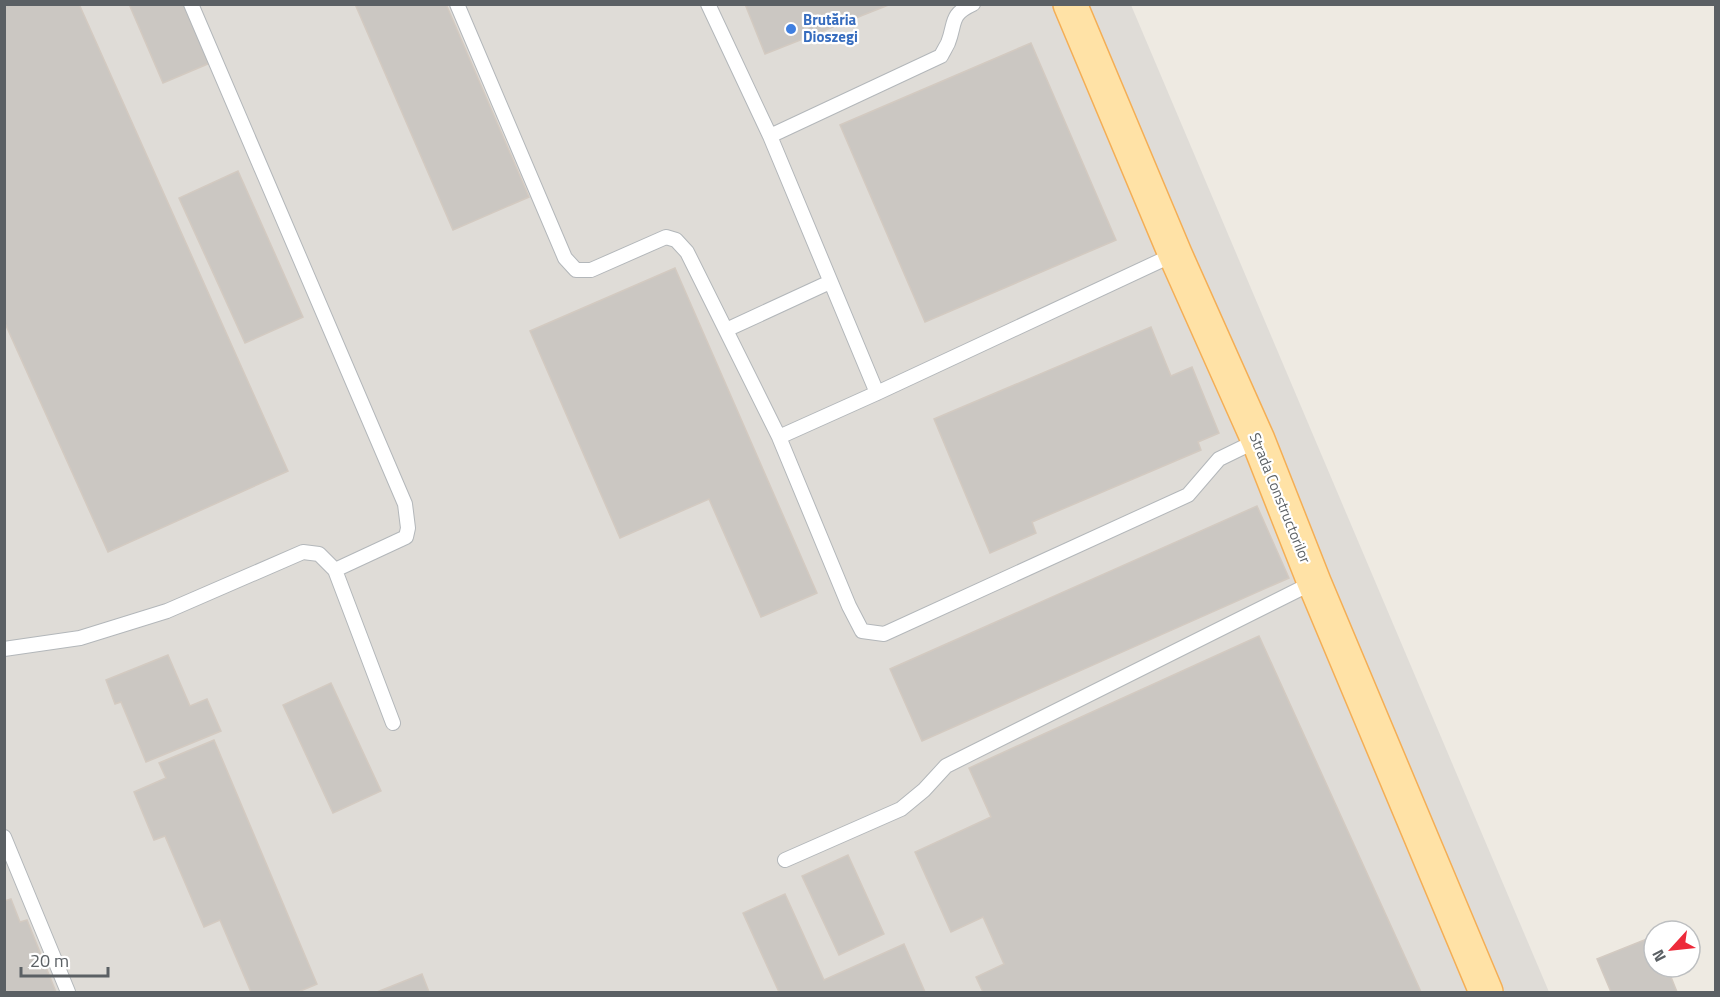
<svg xmlns="http://www.w3.org/2000/svg" width="1720" height="997" font-family="'Titillium Web',sans-serif">
  <style>
    .industrial { fill: #dfdcd7 }
    .building { fill: #cbc7c2; stroke: #d3cac1; stroke-width: 1.5 }
    .lines { fill: none; stroke-linecap: round; stroke-linejoin: round }
    .lane-casing { stroke: #b3b7ba; stroke-width: 16 }
    .primary-casing { stroke: #f4ae55; stroke-width: 36 }
    .lane { stroke: #fff; stroke-width: 14 }
    .primary { stroke: #ffe2a6; stroke-width: 33 }
    .shop-dot { fill: #3f7fe0; stroke: #fff; stroke-width: 2 }
    .labels { text-anchor: middle; stroke-width: 4.5; stroke-linejoin: round; paint-order: stroke }
    .shop-label { font-size: 15px; font-weight: bold; fill: #366cbe; stroke: #fff; text-anchor: start }
    .street-label { font-size: 15px; fill: #5b6064; stroke: #fff }
  </style>
  <rect width="100%" height="100%" fill="#eeeae2"/>
  <path class="industrial" d="M5,4L1131,5L1549,992H5Z"/>
  <path class="building" d="M4,4H79L288,471L108,552L4,321Z
    M129,4H186L210,63L163,83Z
    M355,4H446L529,197L453,230Z
    M745,4H891L765,54Z
    M1031,43L1116,240L925,322L840,125Z
    M238,171L303,317L245,343L179,198Z
    M675,268L817,593L761,617L709,499L620,538L530,331Z
    M1151,327L1171,376L1192,367L1219,433L1198,442L1201,450L1032,522L1036,533L990,553L934,419Z
    M1257,506L1289,578L922,741L890,669Z
    M1259,636L1421,992H983L976,977L1004,964L983,917L951,932L915,852L991,817L969,768Z
    M168,655L190,706L207,699L221,731L146,762L121,702L115,704L106,680Z
    M331,683L381,791L333,813L283,705Z
    M214,740L317,984L298,992H251L220,920L204,927L165,836L154,840L134,792L166,778L159,763Z
    M848,855L884,934L839,955L802,876Z
    M785,894L824,980L904,944L925,992H779L743,913Z
    M11,899L20,922L27,920L56,992H4V901Z
    M1654,936V967H1667L1677,992H1611L1597,959Z
    M422,974L429,992H377Z"/>
  <g class="lines">
    <g class="lane-casing">
      <path id="lane" d="M191,4L405,504L408,528L406,537L335,570
        M457,4L565,258L576,270H591L666,237L676,240L687,252L779,437L849,606L862,631L884,634L1188,495L1219,459L1258,440
        M708,4L770,136L877,393
        M770,136L941,56C943,52 946,47 948,43C956,23 949,15 973,4
        M726,330L830,282
        M779,437L877,393L1175,254
        M4,649L80,638L167,611L303,552L319,554L335,570L393,723
        M4,837L68,992
        M785,860L901,809L924,790L946,766L1314,582"/>
    </g>
    <g class="primary-casing">
      <path id="primary" d="M1070,4L1175,254L1258,440L1314,582L1486,992"/>
    </g>
    <use href="#lane" class="lane"/>
    <use href="#primary" class="primary"/>
  </g>
  <circle class="shop-dot" cx="791" cy="29" r="6"/>
  <g class="labels">
    <g class="shop-label">
      <text x="803" y="25">Brutăria<tspan x="803" dy="17">Dioszegi</tspan></text>
    </g>
    <g class="street-label">
      <text transform="translate(1280 498) rotate(68)" y="5">Strada Constructorilor</text>
    </g>
  </g>
  <rect width="1720" height="997" fill="none" stroke="#5b6064" stroke-width="12"/>
  <g transform="translate(1672 949) rotate(243)"><circle r="28" fill="#ffffff" stroke="#bdbfc1" stroke-width="1.5"/>
  <path d="M0-4.5L10 22L0 15L-10 22Z" fill="#ed2a3a"/>
  <text y="-9" font-size="16" font-weight="bold" text-anchor="middle" fill="#5b6064">N</text>
  </g>
  <path d="M21 967v9h87v-9" fill="none" stroke="#5b6064" stroke-width="3"/>
  <text x="30" y="967" font-size="18" fill="#5b6064" stroke="#ffffff" stroke-width="4.5" paint-order="stroke">20 m</text>
</svg>
